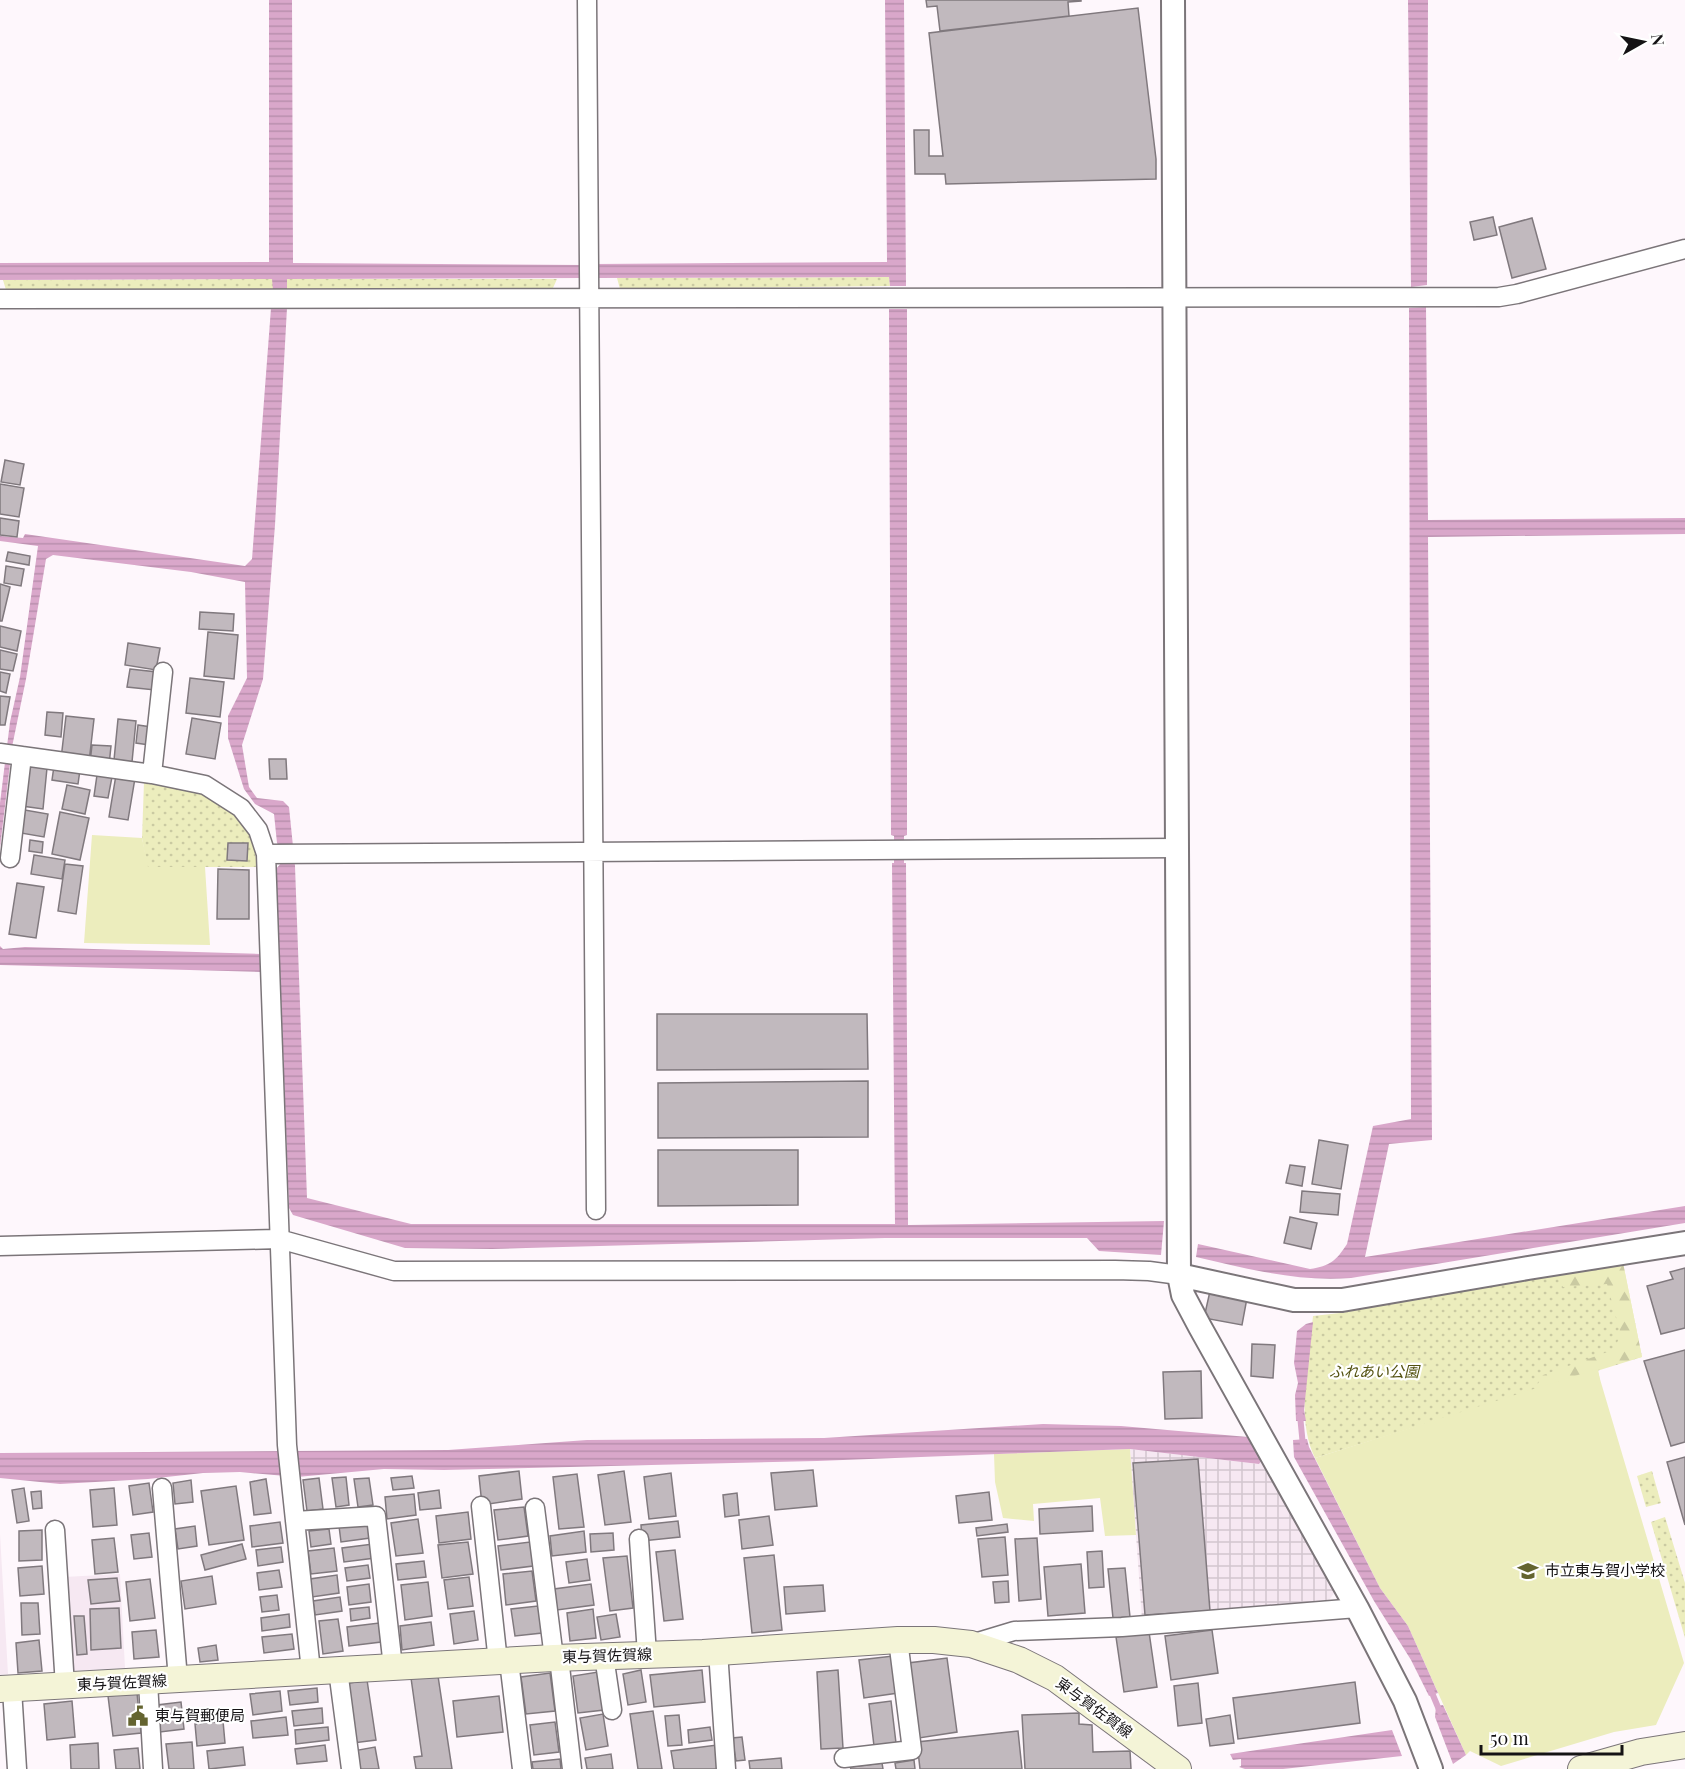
<svg xmlns="http://www.w3.org/2000/svg" width="1685" height="1769" font-family="'Playfair Display','Noto Sans JP',serif">
  <style>
    .built { fill: #f6e8f2 }
    .industrial { fill: url(#industrial-grid) }
    .grass { fill: url(#grass-dots) }
    .forest { fill: url(#forest-firs) }
    .garden { fill: #ecedbd }
    .water { fill: url(#water-rules) }
    .lines { fill: none; stroke-linecap: round; stroke-linejoin: round }
    .stream { stroke: #d9a7ca; stroke-width: 6 }
    .building { fill: #c1b9be; stroke: #80797e; stroke-width: 1.5 }
    .minor-casing { stroke: #7b7579; stroke-width: 21 }
    .tertiary-casing { stroke: #7b7579; stroke-width: 26 }
    .secondary-casing { stroke: #7b7579; stroke-width: 28 }
    .minor { stroke: #fff; stroke-width: 18 }
    .tertiary { stroke: #fff; stroke-width: 22 }
    .secondary { stroke: #f4f4d7; stroke-width: 26 }
    .labels { text-anchor: middle; stroke-width: 4.5; stroke-linejoin: round; paint-order: stroke }
    .park-label { font-size: 15px; font-style: italic; fill: #52500e; stroke: #fff }
    .poi-label { font-size: 15px; fill: #151315; stroke: #fff; text-anchor: start }
    .street-label { font-size: 15px; fill: #151315; stroke: #fff }
  </style>
  <defs>
    <pattern id="industrial-grid" width="8" height="8" patternUnits="userSpaceOnUse" patternTransform="scale(1.5)"><rect width="8" height="8" fill="#f6e8f2"/><path d="M0 4h8M4 0v8" fill="none" stroke="#d2c6cf"/></pattern>
    <pattern id="grass-dots" width="8" height="8" patternUnits="userSpaceOnUse" patternTransform="scale(1.5)"><rect width="8" height="8" fill="#ecedbd"/><path d="M2 2h.1M6 6h.1" fill="none" stroke="#cacaa2" stroke-width="1.8" stroke-linecap="round"/></pattern>
    <pattern id="forest-firs" width="22" height="20" patternUnits="userSpaceOnUse" patternTransform="scale(1.5)"><rect width="22" height="20" fill="#ecedbd"/><path d="M5 1l3.5 6h-7zM16 11l3.5 6h-7z" fill="#cacaa2"/></pattern>
    <pattern id="water-rules" width="6" height="5" patternUnits="userSpaceOnUse" patternTransform="scale(1.5)"><rect width="6" height="5" fill="#d9a7ca"/><path d="M0 2.5h6" fill="none" stroke="#b98fad"/></pattern>
  </defs>
  <rect width="100%" height="100%" fill="#fef7fc"/>
  <path class="built" d="M0,1534L8,1674L0,1675Z
    M120,1574L125,1668L69,1671L64,1577Z"/>
  <path class="industrial" d="M1130,1449L1259,1464L1262,1460L1335,1592L1324,1607L1142,1620Z"/>
  <path class="grass" d="M889,277L890,286L620,289L617,278Z
    M273,279V290H6L3,280Z
    M286,279H557L553,288L287,290Z
    M144,782L200,793L237,814L254,842L257,867H147L142,838Z
    M1623,1263L1642,1357L1315,1458C1295,1418 1309,1359 1313,1316L1340,1313Z
    M1652,1471L1661,1503L1646,1507L1637,1476Z
    M1665,1517L1685,1583V1638L1651,1522Z"/>
  <path class="forest" d="M1623,1263L1642,1357L1598,1369L1600,1380L1545,1396L1536,1387L1543,1375L1613,1350L1621,1335L1607,1284L1563,1287L1555,1274Z"/>
  <path class="garden" d="M92,835L142,838L148,867H205L210,945L84,943Z
    M1597,1369L1684,1663L1656,1725L1614,1732L1501,1766L1470,1751L1466,1755L1408,1626L1380,1588L1315,1458Z
    M1130,1449L1136,1535L1105,1536L1100,1498L1033,1504L1034,1521L1003,1518L995,1482L994,1454Z"/>
  <path class="water" d="M269,0H292L293,263L583,265V278L287,279V290H273L272,279L0,280V263L269,262Z
    M885,0H904L906,286H890L889,277L595,278V264L887,262Z
    M1408,0H1428L1427,285L1411,287Z
    M1426,307L1428,520L1685,518V534L1428,537L1432,1140L1389,1144L1365,1257L1685,1206V1223L1351,1278C1296,1282 1249,1269 1196,1257L1198,1244L1310,1269C1330,1266 1336,1261 1347,1244L1373,1126L1411,1119L1409,308Z
    M271,308H287L275,525L263,679L242,745L249,787L257,798L283,801L289,807L295,866L307,1198L411,1224H895L892,863H894V836L891,835L889,309H907V835L904,836V863H906L908,1225L1164,1221L1161,1255L1099,1251L1087,1238H885L492,1249L405,1248L293,1215L289,1208L276,869L282,862L281,848L277,843L274,814L255,804L244,789L228,738V716L247,678L245,582L191,572L53,555L46,559L26,679L12,747L0,848V803L10,722L20,677L38,546L0,541V536L23,538L25,534L245,566L252,559Z
    M0,946L3,949L25,947L261,954L262,972L0,965Z
    M1313,1322L1304,1410L1306,1421H1296L1295,1395L1298,1383L1294,1363L1297,1331L1306,1324Z
    M1043,1424L1121,1426L1248,1437L1262,1460L1259,1464L1130,1449L817,1461L444,1470L384,1469L297,1477L240,1472L203,1473L148,1479L60,1484L0,1478V1453L448,1450L587,1440L824,1438Z
    M1307,1439L1309,1447L1380,1588L1408,1626L1438,1693L1429,1696L1411,1660L1374,1601L1294,1457L1293,1440Z
    M1443,1705L1466,1755L1453,1764L1435,1717L1436,1706Z
    M1392,1730L1402,1756L1283,1769H1245L1239,1767L1241,1766V1759L1233,1760L1230,1754Z"/>
  <g class="lines">
    <path class="stream" d="M1300,1415L1303,1446
      M1430,1688L1440,1712"/>
  </g>
  <path class="building" d="M926,0H1081V1L1068,2L1069,16L940,31L937,6L927,7Z
    M1138,8L1156,159V179L946,184L945,174H915L914,130H929V156H943L929,33Z
    M1493,217L1497,235L1474,240L1470,222Z
    M1532,218L1546,269L1512,278L1499,227Z
    M5,460L24,464L20,485L1,482Z
    M0,484L24,488L19,517L0,514Z
    M0,518L19,521L17,537L0,535Z
    M8,552L30,556L29,565L6,561Z
    M6,566L24,569L21,586L4,583Z
    M0,584L10,587L2,621H0Z
    M200,612L234,614L233,631L199,629Z
    M0,626L21,631L17,651L0,647Z
    M208,632L238,635L234,679L204,676Z
    M128,643L160,648L156,670L125,665Z
    M0,650L17,654L13,671L0,669Z
    M130,669L157,672L155,690L127,687Z
    M0,672L10,674L6,693L0,691Z
    M190,678L224,682L220,717L186,713Z
    M0,696L10,697L5,725H0Z
    M47,712L63,713L61,737L45,735Z
    M66,716L94,719L89,762L61,759Z
    M192,718L221,723L215,759L186,754Z
    M118,719L136,721L132,762L114,760Z
    M138,725L151,727L149,745L136,743Z
    M92,745L111,746L109,765L90,763Z
    M269,759H286L287,779H270Z
    M27,766L47,768L43,809L22,806Z
    M54,766L80,770L78,784L52,780Z
    M97,775L112,777L108,798L94,796Z
    M116,775L135,778L128,820L109,817Z
    M67,785L90,790L85,814L62,809Z
    M19,809L48,814L44,837L15,832Z
    M60,812L89,818L80,860L52,854Z
    M30,840L43,842L42,853L29,851Z
    M228,843H248L247,861L227,860Z
    M34,855L65,860L62,879L31,874Z
    M65,864L83,866L76,914L58,911Z
    M218,869L249,870V919H217Z
    M17,883L44,887L36,938L9,934Z
    M657,1014H867L868,1069L657,1070Z
    M868,1081V1137L658,1138V1083Z
    M1319,1140L1348,1145L1341,1189L1312,1184Z
    M658,1150H798V1205L658,1206Z
    M1290,1165L1305,1167L1302,1186L1286,1183Z
    M1302,1191L1340,1194L1338,1215L1300,1212Z
    M1290,1217L1317,1223L1311,1249L1284,1243Z
    M1685,1268V1328L1661,1334L1647,1286L1673,1279L1670,1272Z
    M1210,1291L1247,1298L1242,1325L1204,1318Z
    M1252,1344L1275,1345L1273,1378L1251,1376Z
    M1685,1350V1442L1671,1446L1644,1361Z
    M1201,1371L1202,1418L1165,1419L1163,1372Z
    M1685,1457V1525L1667,1462Z
    M1198,1459L1210,1611L1145,1615L1133,1463Z
    M813,1470L817,1506L775,1510L771,1473Z
    M519,1471L522,1499L482,1505L479,1476Z
    M624,1471L631,1522L605,1525L598,1475Z
    M671,1473L676,1516L649,1519L644,1477Z
    M577,1474L584,1527L559,1529L553,1477Z
    M412,1476L414,1488L393,1490L391,1478Z
    M346,1477L349,1505L336,1507L332,1478Z
    M319,1478L323,1509L307,1511L303,1480Z
    M369,1478L373,1505L358,1507L354,1479Z
    M266,1479L271,1513L254,1515L250,1482Z
    M191,1480L193,1502L175,1504L173,1483Z
    M149,1483L153,1512L133,1515L129,1486Z
    M236,1486L244,1540L209,1545L201,1491Z
    M24,1488L29,1521L17,1523L12,1490Z
    M114,1488L117,1525L93,1527L90,1490Z
    M439,1490L441,1508L420,1510L418,1493Z
    M41,1491L42,1508L33,1509L31,1492Z
    M989,1492L992,1520L959,1523L956,1496Z
    M737,1493L739,1515L725,1517L723,1495Z
    M414,1494L416,1515L387,1519L385,1497Z
    M1092,1506L1093,1531L1040,1534L1039,1509Z
    M524,1507L528,1536L498,1540L494,1510Z
    M468,1512L471,1539L439,1543L436,1516Z
    M769,1516L773,1545L742,1549L739,1520Z
    M418,1519L423,1553L396,1556L391,1523Z
    M678,1521L680,1537L642,1541L641,1525Z
    M280,1522L283,1543L252,1547L250,1526Z
    M368,1522L370,1538L341,1542L339,1526Z
    M1007,1524L1008,1532L977,1536L976,1528Z
    M195,1526L197,1546L178,1549L175,1529Z
    M329,1529L331,1544L311,1547L309,1531Z
    M42,1530V1560L19,1561V1531Z
    M584,1531L586,1552L552,1556L550,1536Z
    M149,1533L152,1557L134,1559L131,1535Z
    M613,1533L614,1550L591,1552L590,1534Z
    M1005,1537L1008,1575L982,1577L978,1539Z
    M114,1538L118,1572L95,1574L92,1540Z
    M1037,1538L1041,1599L1019,1601L1015,1539Z
    M468,1542L473,1574L442,1578L438,1545Z
    M530,1542L533,1566L501,1570L498,1546Z
    M242,1544L246,1559L205,1570L201,1555Z
    M373,1544L375,1558L344,1562L342,1548Z
    M281,1547L283,1562L258,1566L256,1550Z
    M334,1548L337,1571L311,1574L308,1551Z
    M675,1550L683,1619L664,1621L656,1552Z
    M1102,1551L1104,1587L1089,1588L1087,1552Z
    M774,1555L782,1630L752,1633L744,1558Z
    M627,1556L633,1608L610,1611L603,1558Z
    M587,1559L590,1580L569,1583L566,1562Z
    M424,1561L426,1577L398,1580L396,1564Z
    M1081,1564L1085,1613L1048,1616L1044,1567Z
    M368,1565L370,1578L347,1581L345,1568Z
    M42,1566L44,1594L20,1596L18,1568Z
    M1125,1568L1130,1617L1113,1618L1108,1569Z
    M279,1570L282,1587L259,1590L257,1573Z
    M532,1571L536,1601L506,1605L503,1574Z
    M337,1575L339,1593L312,1597L310,1579Z
    M212,1576L216,1604L185,1609L181,1581Z
    M469,1577L473,1606L448,1609L444,1580Z
    M117,1578L120,1601L91,1604L88,1580Z
    M150,1579L155,1618L130,1621L126,1582Z
    M1008,1581L1009,1602L995,1603L993,1582Z
    M428,1582L432,1616L405,1620L401,1585Z
    M369,1584L371,1602L349,1605L347,1587Z
    M591,1584L594,1605L557,1610L554,1589Z
    M823,1585L825,1611L786,1614L784,1587Z
    M277,1595L279,1610L262,1612L260,1597Z
    M340,1597L342,1611L315,1615L313,1601Z
    M21,1603H38L40,1634L22,1635Z
    M538,1606L542,1633L515,1636L511,1609Z
    M369,1607L370,1618L351,1621L350,1609Z
    M119,1608L121,1648L91,1650L90,1609Z
    M593,1609L596,1638L570,1641L567,1613Z
    M474,1611L478,1640L454,1644L450,1614Z
    M289,1614L290,1627L262,1631L261,1618Z
    M616,1614L620,1637L601,1640L597,1617Z
    M74,1616H84L87,1654L77,1655Z
    M338,1619L343,1651L323,1654L319,1621Z
    M431,1622L434,1645L402,1650L400,1626Z
    M379,1623L381,1642L349,1646L347,1627Z
    M156,1630L159,1657L134,1659L132,1632Z
    M1212,1630L1218,1673L1171,1680L1165,1636Z
    M1149,1632L1157,1687L1124,1692L1116,1637Z
    M292,1634L294,1649L264,1653L262,1637Z
    M39,1640L42,1671L18,1673L16,1643Z
    M216,1645L218,1660L200,1662L198,1648Z
    M893,1656L898,1693L864,1698L859,1660Z
    M947,1658L957,1732L919,1738L908,1663Z
    M641,1670L646,1702L628,1705L623,1674Z
    M702,1670L705,1702L654,1707L650,1675Z
    M838,1670L843,1748L821,1749L817,1672Z
    M598,1672L604,1710L578,1713L573,1676Z
    M550,1673L555,1711L526,1714L521,1677Z
    M438,1676L452,1769H416L414,1757L422,1756L411,1678Z
    M367,1680L376,1740L353,1743L344,1684Z
    M1355,1682L1360,1723L1238,1739L1233,1698Z
    M1198,1683L1202,1723L1178,1726L1174,1686Z
    M317,1688L318,1702L290,1705L288,1691Z
    M280,1691L282,1711L253,1715L250,1694Z
    M137,1693L141,1733L113,1736L108,1696Z
    M499,1696L503,1732L457,1737L453,1701Z
    M72,1701L75,1737L47,1740L44,1704Z
    M891,1701L896,1743L874,1746L869,1704Z
    M181,1702L184,1729L160,1732L157,1705Z
    M322,1708L323,1723L294,1726L292,1711Z
    M653,1711L662,1769H638L630,1714Z
    M1079,1713V1724L1092,1725L1093,1752L1130,1751L1131,1769H1025L1022,1715Z
    M603,1714L608,1746L586,1750L580,1718Z
    M679,1715L682,1745L668,1746L665,1716Z
    M1230,1715L1234,1743L1210,1746L1206,1719Z
    M286,1717L288,1735L253,1738L251,1721Z
    M223,1721L225,1743L197,1746L195,1724Z
    M555,1722L559,1752L534,1755L530,1725Z
    M328,1727L329,1740L296,1744L295,1730Z
    M710,1727L712,1740L689,1743L688,1730Z
    M1018,1731L1022,1769H920L917,1742Z
    M742,1737L745,1760L736,1761L732,1738Z
    M192,1742L194,1769H169L166,1744Z
    M98,1743L99,1769H71L70,1745Z
    M325,1745L327,1761L297,1764L295,1749Z
    M717,1745L720,1769H674L671,1751Z
    M243,1747L245,1765L209,1769L207,1751Z
    M375,1747L379,1769H356L353,1751Z
    M138,1748L140,1769H116L114,1750Z
    M611,1754L613,1769H587L585,1758Z
    M781,1758L782,1769H750L749,1761Z
    M560,1759L561,1769H533L532,1762Z
    M914,1760L915,1769H896L895,1763Z
    M882,1763L883,1769H851L850,1767Z"/>
  <g class="lines">
    <g class="minor-casing">
      <path id="minor" d="M587,0L596,1210
        M0,299L1499,297L1517,294L1685,249
        M0,753L152,774L205,785L241,808L258,830L266,854L287,1445L311,1671
        M152,774L163,672
        M266,854L1177,848
        M10,858L22,756
        M0,1246L279,1239L394,1271L1115,1270L1149,1271L1179,1275
        M162,1488L178,1679
        M481,1506L498,1662
        M535,1508L554,1658
        M295,1521L376,1516L393,1667
        M55,1530L65,1686
        M639,1539L647,1654
        M971,1644L1014,1631L1122,1627L1357,1608
        M718,1651L726,1769
        M604,1656L612,1710
        M559,1658L572,1769
        M509,1661L522,1769
        M338,1670L351,1769
        M148,1682L153,1769
        M12,1689L17,1769
        M844,1758L912,1750L898,1640"/>
    </g>
    <g class="tertiary-casing">
      <path id="tertiary" d="M1173,0L1179,1275L1183,1295L1200,1327L1357,1608L1405,1701L1431,1769
        M1179,1275L1294,1300H1342L1528,1268L1685,1243"/>
    </g>
    <g class="secondary-casing">
      <path id="secondary" d="M0,1689L554,1658L703,1653L898,1640H934L971,1644L1019,1660L1055,1678L1178,1769
        M1581,1769L1641,1752L1685,1745"/>
    </g>
    <use href="#minor" class="minor"/>
    <use href="#tertiary" class="tertiary"/>
    <use href="#secondary" class="secondary"/>
  </g>
  <defs>
    <g id="school-bare" transform="scale(1.62)"><path d="M0-5L7-2L0 1L-7-2ZM-4 1L0 2.5L4 1V4Q0 6-4 4Z" fill="#646430" stroke="#fff" stroke-width="2.5" paint-order="stroke"/></g>
    <g id="civic-bare" transform="scale(1.62)"><path d="M-.6-6.5H3V-4.5H.6V-3L4-1V1h2V6H-6V1h2V-1L-.6-3ZM-1.2 2.5V6h2.4V2.5Z" fill="#646430" stroke="#fff" stroke-width="2.5" paint-order="stroke"/></g>
  </defs>
  <g fill-rule="evenodd">
    <use href="#school-bare" x="1528" y="1571"/>
    <use href="#civic-bare" x="138" y="1716"/>
  </g>
  <g class="labels">
    <g class="park-label">
      <text x="1374" y="1377">ふれあい公園</text>
    </g>
    <g class="poi-label">
      <text x="1545" y="1576">市立東与賀小学校</text>
      <text x="155" y="1721">東与賀郵便局</text>
    </g>
    <g class="street-label">
      <text transform="translate(607 1656) rotate(-2)" y="5">東与賀佐賀線</text>
      <text transform="translate(122 1683) rotate(-3)" y="5">東与賀佐賀線</text>
      <text transform="translate(1094 1708) rotate(36)" y="5">東与賀佐賀線</text>
    </g>
  </g>
  <g transform="translate(1643 42) rotate(81)" stroke="#ffffff" stroke-width="4.5" paint-order="stroke">
  <path d="M0-4.5L10 22L0 15L-10 22Z" fill="#151315"/>
  <text y="-9" font-size="16" font-weight="bold" text-anchor="middle" fill="#151315">N</text>
  </g>
  <path d="M1481 1745v9h141v-9" fill="none" stroke="#151315" stroke-width="3"/>
  <text x="1490" y="1745" font-size="18" fill="#151315" stroke="#ffffff" stroke-width="4.5" paint-order="stroke">50 m</text>
</svg>
